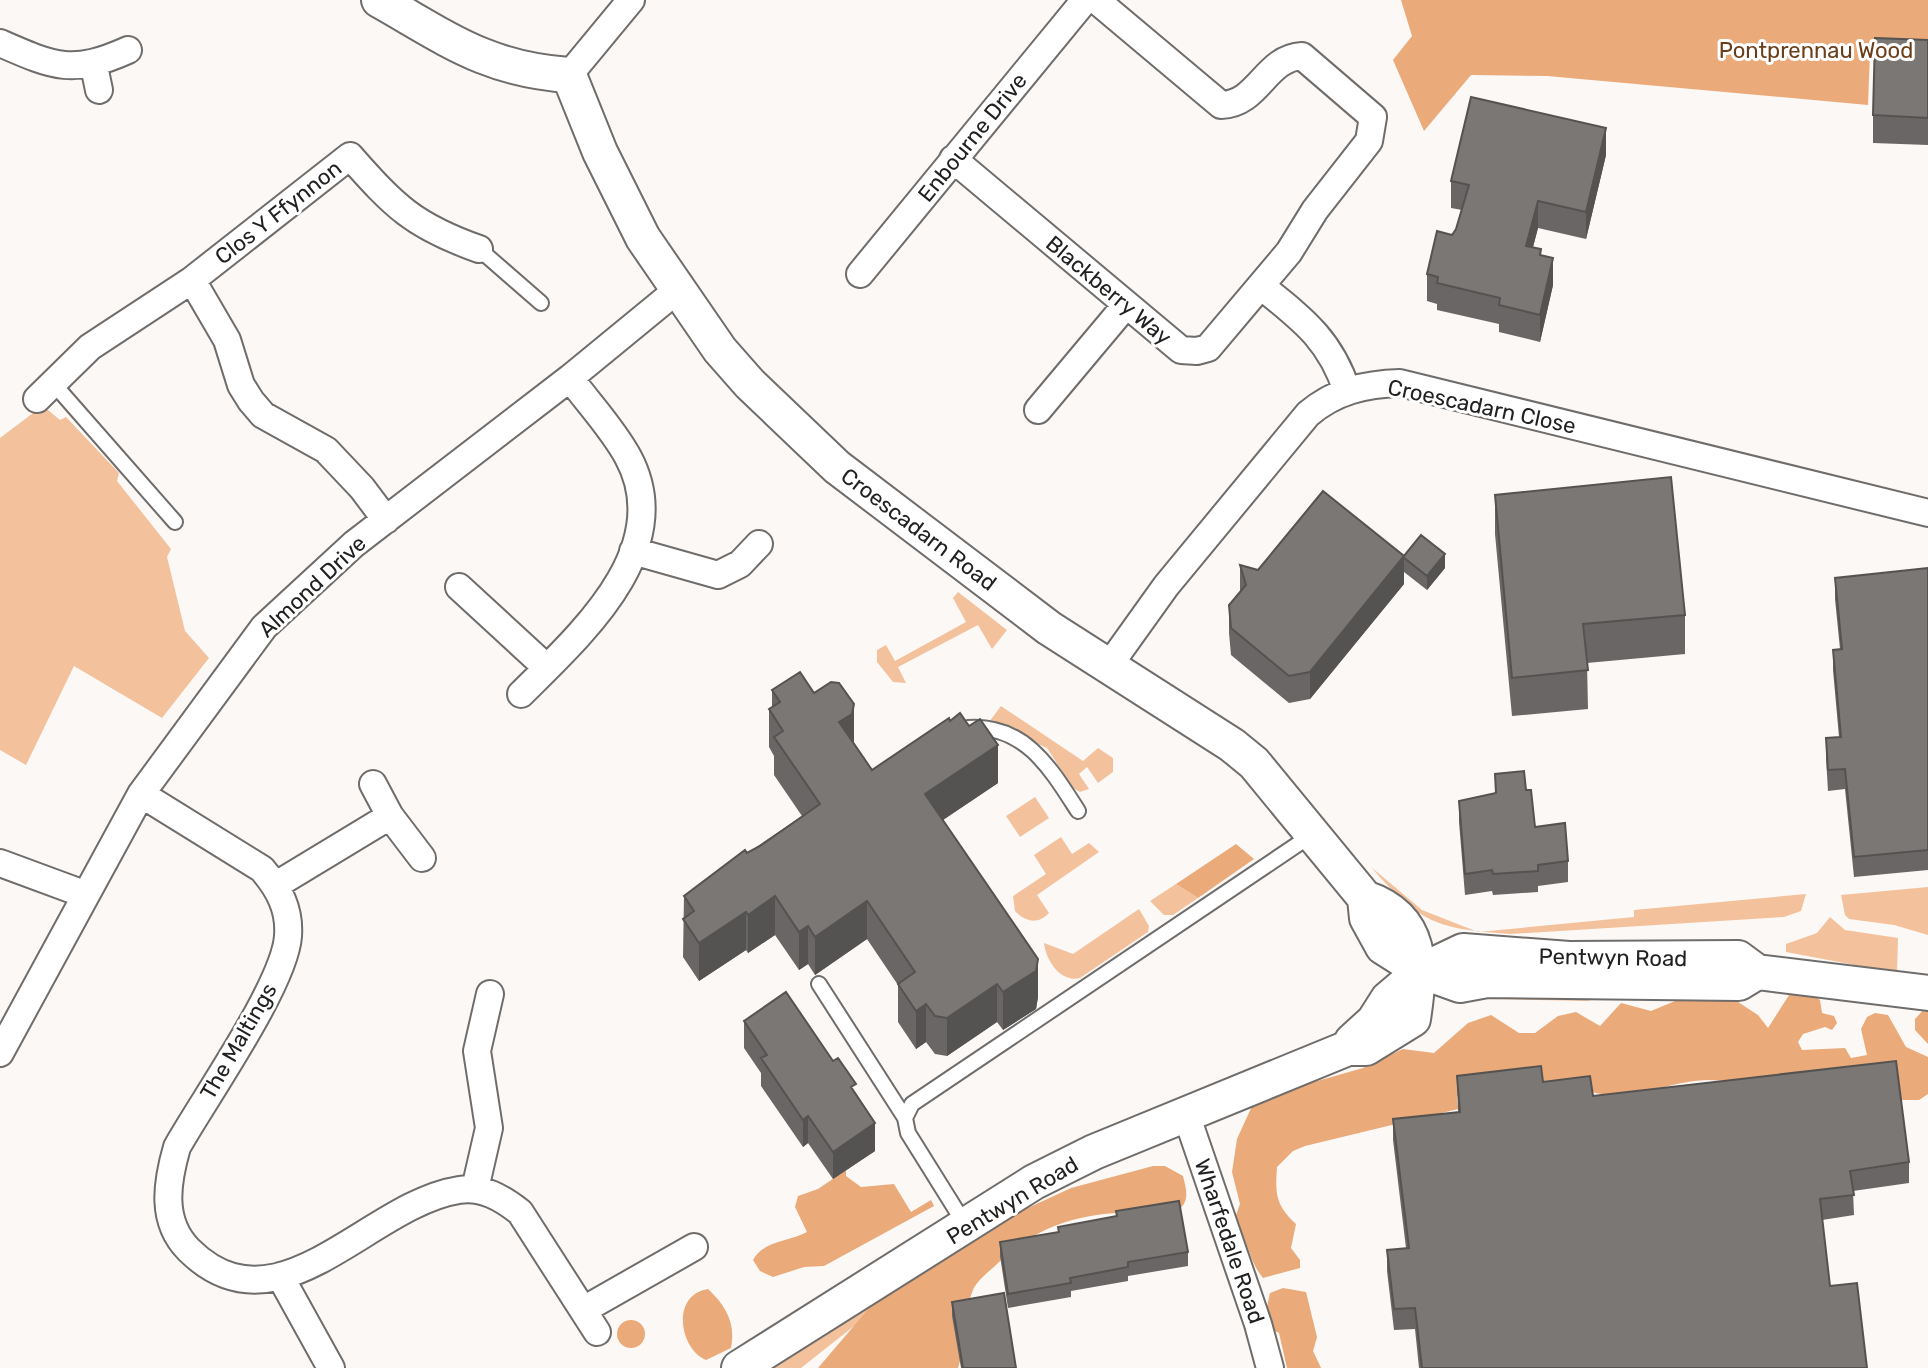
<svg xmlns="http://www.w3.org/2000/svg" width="1928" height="1368" font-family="Rubik,sans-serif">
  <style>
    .green { fill: #f3c29d }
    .forest { fill: #ebaa79 }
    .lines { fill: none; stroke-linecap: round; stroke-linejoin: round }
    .service-casing { stroke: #6f6d6b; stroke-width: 18 }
    .minor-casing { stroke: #6f6d6b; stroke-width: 30 }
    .tertiary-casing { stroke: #6f6d6b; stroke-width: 38 }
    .service { stroke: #fff; stroke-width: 14 }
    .minor { stroke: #fff; stroke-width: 26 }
    .tertiary { stroke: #fff; stroke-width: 34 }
    .wall { fill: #696665 }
    .shaded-wall { fill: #555352 }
    .building { fill: #7a7775; stroke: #555352; stroke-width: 2 }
    .labels { text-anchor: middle; stroke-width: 6; stroke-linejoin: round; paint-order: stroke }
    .park-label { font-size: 22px; fill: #693e19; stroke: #fff }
    .street-label { font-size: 22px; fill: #222120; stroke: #fff }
  </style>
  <rect width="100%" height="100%" fill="#fbf8f6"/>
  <path class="green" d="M37,410H48L60,420L66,417L119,473L117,481L171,549L167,557L185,631L209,658L162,718L74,666L26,765L0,750V438Z
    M958,592L1007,630L992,649L978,625L898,667L906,683L893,682L877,662V650L886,645L895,661L966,622L953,598Z
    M1001,706L1083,761L1098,748L1113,758V772L1098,783L1087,767L1079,774L1089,789L1080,792L1073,788L1047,748L989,722Z
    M1035,797L1049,818L1020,837L1006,816Z
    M1061,837L1072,854L1089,843L1099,852L1037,895L1049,913C1038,925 1025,922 1015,911L1013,896L1046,874L1034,855Z
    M1371,867L1422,910L1478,932L1634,917V910L1806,894L1801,911L1784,917L1510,934C1436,929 1420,923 1371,867Z
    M1176,884L1198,898L1173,915H1164L1150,901Z
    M1928,887V935L1894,925L1849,919L1845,915L1841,895Z
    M1139,909L1149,926L1148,932L1080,978C1061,983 1046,961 1044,943L1073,954Z
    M1830,917L1845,930L1898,938L1897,973L1786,952V944L1817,933Z
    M1487,991L1605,997L1587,1001L1489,999Z
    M876,1300L863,1319L801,1368H774Z"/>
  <path class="forest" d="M1401,0H1928V55L1870,53L1868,105L1547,76L1471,75L1424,131L1393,60L1412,36Z
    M1236,844L1254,859L1198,898L1176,884Z
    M1802,988L1820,1000L1822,1013L1834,1016L1837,1023L1832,1030L1825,1027L1803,1034L1798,1042L1802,1050L1845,1048L1851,1058L1867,1055L1861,1029L1867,1017L1875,1013L1888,1015L1906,1047L1928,1057V1094L1919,1100H1899C1836,1093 1772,1082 1709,1080C1668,1080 1630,1105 1589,1091L1457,1096L1458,1109L1305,1146L1293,1151L1277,1167C1275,1195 1276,1205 1296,1224L1291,1248L1300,1260V1268L1263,1278C1249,1262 1248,1239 1234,1221L1240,1204L1232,1172L1237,1139L1252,1106L1268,1095L1363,1068L1403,1049L1434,1053L1468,1023L1491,1015L1519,1033H1535L1558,1016L1576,1012L1600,1026L1621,1003L1651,1011L1704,989L1721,991L1758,1015L1768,1028L1791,992Z
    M1928,1005V1044L1915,1030V1019Z
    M1153,1166H1165L1183,1176C1187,1192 1190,1202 1176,1212C1105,1211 1052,1212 998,1263C990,1271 977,1280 973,1290C962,1317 967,1342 958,1368H818L876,1300L1006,1218L1071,1188Z
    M846,1170V1176L861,1187L894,1184L911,1212L931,1200L934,1206L824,1266L804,1267L773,1277L760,1271L753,1260C764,1240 789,1242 807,1232L795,1207L798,1196L818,1189Z
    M1283,1288L1306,1292L1317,1337L1313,1351L1321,1368H1287L1279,1333L1267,1327L1265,1316L1270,1293Z
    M708,1289C726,1306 736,1323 731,1348L706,1360C680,1350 670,1295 708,1289Z
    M617 1334a14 14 0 1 1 28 0a14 14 0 1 1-28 0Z"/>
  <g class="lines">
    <g class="service-casing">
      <path id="service" d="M479,249L541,303
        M53,383L175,522
        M968,728C1025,724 1051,769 1078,811
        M819,984L905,1118
        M966,1226L908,1133L905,1118L912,1104L1313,834"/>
    </g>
    <g class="minor-casing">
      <path id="minor" d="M0,43C55,67 72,75 128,50
        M94,66L99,90
        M569,75L631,0
        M953,159L1181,350L1197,351L1208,348L1289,252L1315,210L1369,141L1373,117L1302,56C1265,58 1259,104 1221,105L1096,0
        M860,274L1085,0
        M192,280L227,340L241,385L251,401L263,415L326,450L362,488L386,520
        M1261,286C1302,319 1330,339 1347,391
        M37,399L90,347L192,280L350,156C395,207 414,226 479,249
        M1038,410L1126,305
        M633,551L718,575L740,564L759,544
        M459,587L547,668
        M1108,667L1166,586L1308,414C1335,391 1365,384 1400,383L1928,513
        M521,694C579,636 678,549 628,457C613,429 589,404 570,378
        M141,794L262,869C279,889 290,909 288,936C285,984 204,1099 177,1147C167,1182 160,1221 189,1250C278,1338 368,1204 459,1190C482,1186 502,1198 520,1212L597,1332
        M390,816L422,858
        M0,863L84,894
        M276,885L390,816L373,784
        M0,1053L141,794L264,627L354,544L570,378L676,291
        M1186,1114L1258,1324L1270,1368
        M475,1189L489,1128L477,1051L490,994
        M280,1276L331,1368
        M585,1309L694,1247"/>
    </g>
    <g class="tertiary-casing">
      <path id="tertiary" d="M379,0C448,39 486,69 569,75L600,152L643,238L720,350L750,384L837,467L1049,628L1232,745L1254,763L1365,898C1424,918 1421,966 1413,1019L1366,1048H1348L1094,1152L1034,1182L739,1368
        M1365,898L1367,918L1383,947L1421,971L1460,985L1487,980L1739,983L1757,972
        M1352,1041L1374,1021L1388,999L1421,971L1463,951L1569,959L1738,958L1757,972L1928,993"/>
    </g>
    <use href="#service" class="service"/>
    <use href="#minor" class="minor"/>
    <use href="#tertiary" class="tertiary"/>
  </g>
  <path class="wall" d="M1928,40V145L1873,143V115Z
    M1606,155L1586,239L1538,228L1533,247L1541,256L1553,285L1540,342L1499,332V324L1437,310V304L1427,301V274L1456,229L1462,210L1451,208V181Z
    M1495,495L1685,615V654L1587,663L1588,709L1512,716L1495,534Z
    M1404,556L1445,568L1427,590L1404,572V584L1310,699L1289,703L1231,655L1229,633V605L1240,593V565L1258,570Z
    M1928,568V870L1854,877L1845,789L1828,791L1826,758V738L1839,737L1833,670V650L1840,649L1835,599V578Z
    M772,690L814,693L854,743L872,770L998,783L943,820L1038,997L1036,1009L1003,1030L997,1022L947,1056L935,1054L926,1042L916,1049L898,1022V985L867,939L815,975L808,964L799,970L775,935L748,953L746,950L699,981L683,957L684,896L802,816L774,775V756L769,747V709L772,707Z
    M1495,774L1526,790L1535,827L1568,861V882L1538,886V892L1493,895L1492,891L1465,895L1459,822V801L1495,793Z
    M744,1021L856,1095L875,1151L833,1179L808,1143L803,1147L761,1086V1073L744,1048Z
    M1457,1076L1543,1082L1593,1096L1909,1162V1183L1853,1191L1854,1215L1822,1220L1830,1286L1867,1368H1419L1415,1329L1394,1330L1387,1271V1250L1406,1248L1393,1140V1119L1458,1112Z
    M1116,1211L1188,1252V1266L1128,1276V1281L1071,1291V1297L1008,1308L1000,1256V1242L1058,1233V1227L1116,1216Z
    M952,1302L1016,1368H961L952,1316Z"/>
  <path class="shaded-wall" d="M1606,128V155L1586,239V212Z
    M1538,201V228L1526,273V246Z
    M1553,258V285L1540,342V315Z
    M1445,554V568L1427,590V576Z
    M1404,556V584L1310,699V672Z
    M854,704V743L839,722Z
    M998,745V783L925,832V794Z
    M775,896V935L748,953V915Z
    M867,901V939L815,975V937Z
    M746,912V950L699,981V943Z
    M808,926V964L799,970V932Z
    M1038,959V997L1036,1009L1003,1030V992Z
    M997,984V1022L947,1056V1018Z
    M926,1004V1042L916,1049V1011Z
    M808,1116V1143L803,1147V1120Z
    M875,1123V1151L833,1179V1152Z"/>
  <path class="building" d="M1875,38L1928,40V118L1873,115Z
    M1471,97L1606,128L1586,212L1538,201L1526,246L1541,249L1540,255L1553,258L1540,315L1499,305L1500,298L1437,283L1438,277L1427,274L1437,231L1452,235L1456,229L1469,185L1451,181Z
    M1671,477L1685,615L1583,624L1588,670L1512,678L1495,495Z
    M1323,491L1404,556L1310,672L1289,676L1231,628L1229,605L1246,585L1240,565L1258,570Z
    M1421,535L1445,554L1427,576L1403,557Z
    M1928,568V850L1854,857L1845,769L1828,770L1826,738L1841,737L1833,650L1842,649L1835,578Z
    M800,672L814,693L831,682L839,683L854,704L852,714L839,722L872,770L949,718L950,721L960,713L969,726L980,719L998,745L925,794L1038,959L1036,971L1003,992L997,984L947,1018L935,1016L926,1004L916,1011L898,984L915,972L867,901L815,937L808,926L799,932L775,896L748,915L746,912L699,943L683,919L694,911L684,896L745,850L747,853L760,846L820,804L774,737L783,731L769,709L780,702L772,690Z
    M1524,771L1526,790H1531L1535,827L1565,823L1568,861L1538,865V871L1493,874L1492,870L1465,874L1459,801L1496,793L1495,774Z
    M786,992L833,1061L838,1058L856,1084L851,1087L875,1123L833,1152L808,1116L803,1120L761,1058L767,1055L744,1021Z
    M1896,1061L1909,1162L1850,1171L1854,1195L1820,1199L1830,1286L1857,1283L1867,1368H1422L1415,1308L1394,1309L1387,1250L1409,1248L1393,1119L1460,1112L1457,1076L1541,1066L1543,1082L1590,1076L1593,1096Z
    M1179,1201L1188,1252L1128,1262V1267L1070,1278L1071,1283L1008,1294L1000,1242L1059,1232L1058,1227L1117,1216L1116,1211Z
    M1004,1293L1016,1368H963L952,1302Z"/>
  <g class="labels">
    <g class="park-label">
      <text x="1816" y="58">Pontprennau Wood</text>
    </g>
    <g class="street-label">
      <text transform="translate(972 137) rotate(-51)" y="8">Enbourne Drive</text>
      <text transform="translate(278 212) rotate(-38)" y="8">Clos Y Ffynnon</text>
      <text transform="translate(1109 290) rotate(40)" y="8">Blackberry Way</text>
      <text transform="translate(1482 406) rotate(12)" y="8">Croescadarn Close</text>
      <text transform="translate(919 529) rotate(37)" y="8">Croescadarn Road</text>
      <text transform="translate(312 586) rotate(-43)" y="8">Almond Drive</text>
      <text transform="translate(1613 957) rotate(1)" y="8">Pentwyn Road</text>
      <text transform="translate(238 1041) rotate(-60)" y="8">The Maltings</text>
      <text transform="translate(1012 1200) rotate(-31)" y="8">Pentwyn Road</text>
      <text transform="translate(1230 1241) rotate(71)" y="8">Wharfedale Road</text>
    </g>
  </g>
</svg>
